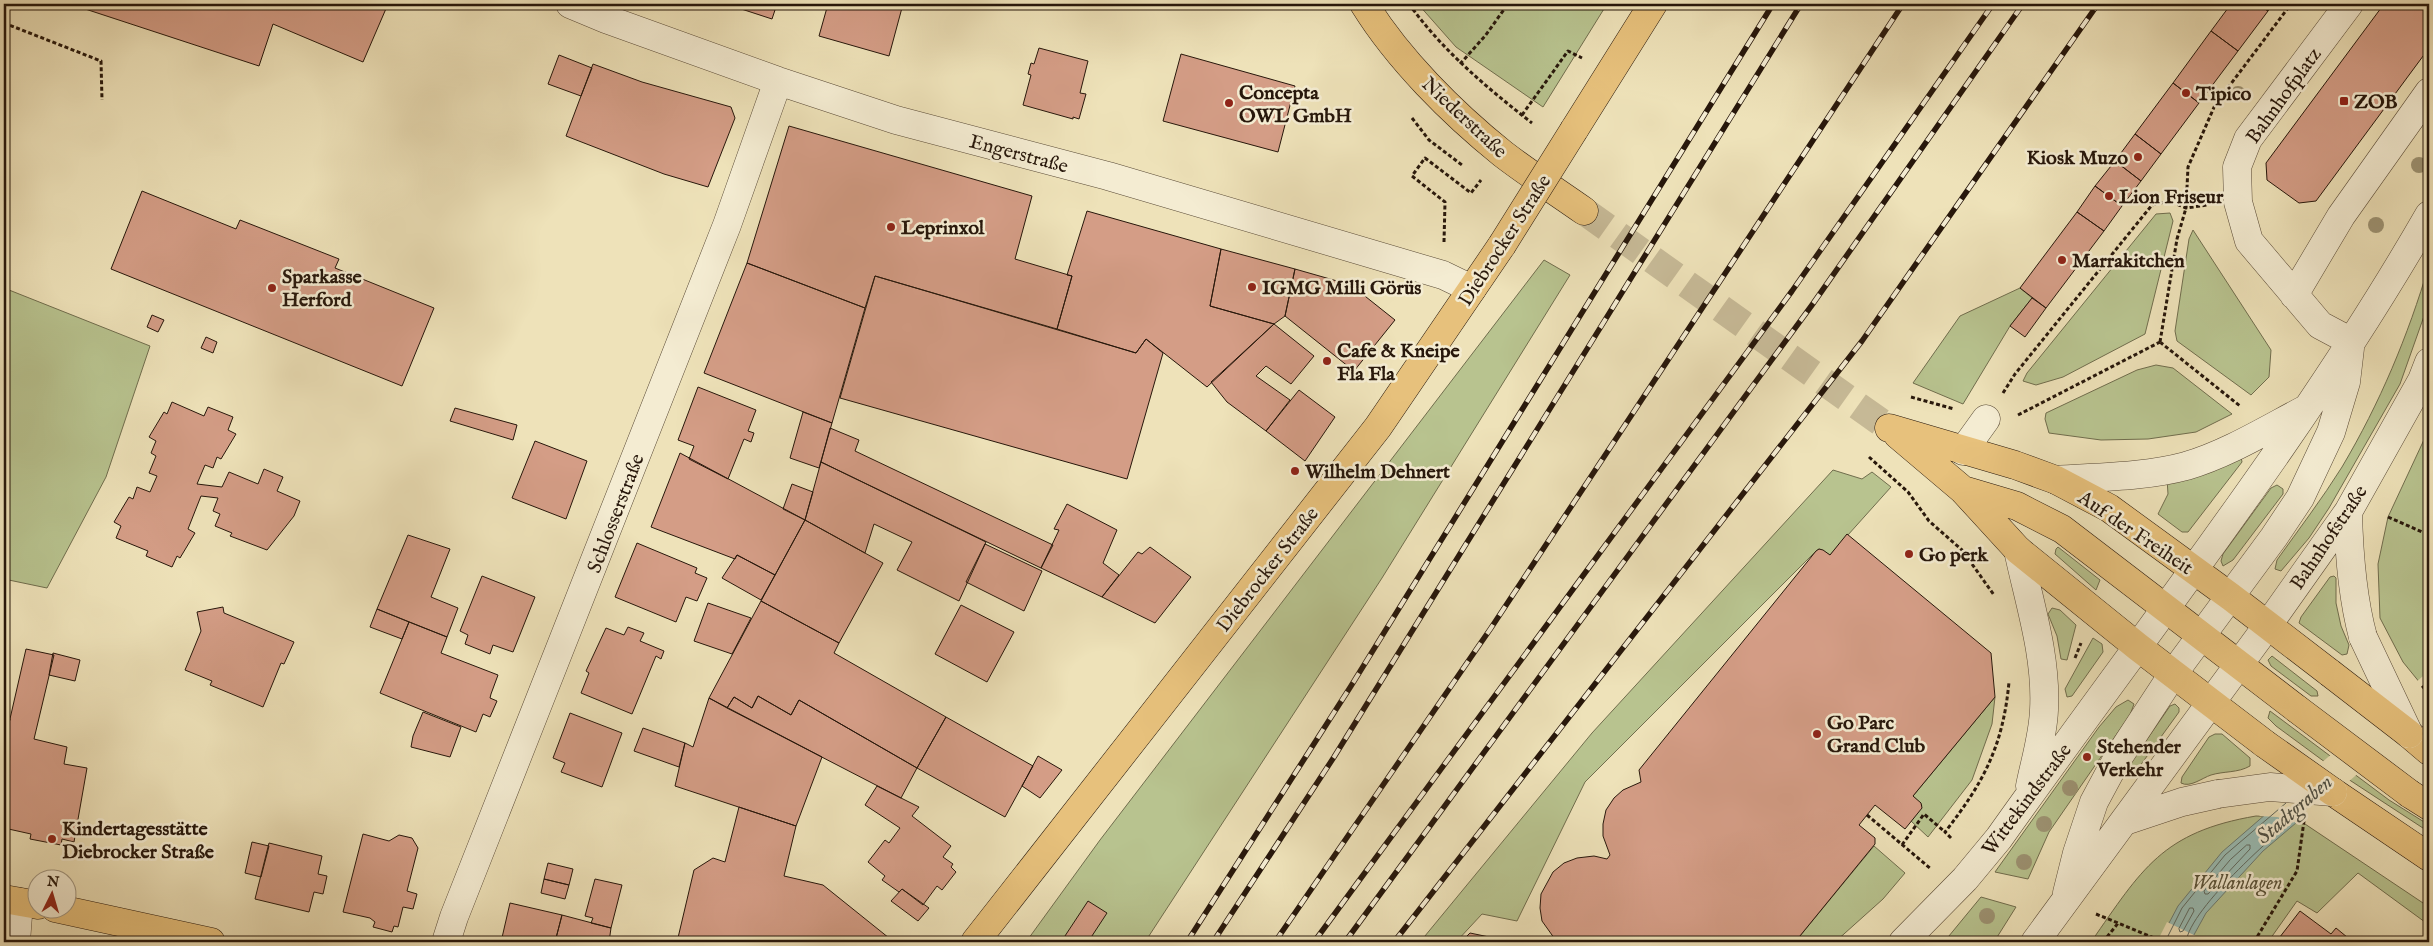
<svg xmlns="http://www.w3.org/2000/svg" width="2433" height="946" font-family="'IM FELL English',serif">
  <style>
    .green { fill: #b8c38f; stroke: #706d4d }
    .water { fill: #9abdb5; stroke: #6c7b71 }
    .pier { fill: #eee2b9 }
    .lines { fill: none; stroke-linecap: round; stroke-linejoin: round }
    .shore { stroke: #606a60; stroke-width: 1 }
    .building { fill: #d49d86; stroke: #27170b }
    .major-tunnel { stroke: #c6b996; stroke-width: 28; stroke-dasharray: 28 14; stroke-linecap: butt }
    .minor-casing { stroke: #594a36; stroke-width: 29 }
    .major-casing { stroke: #27170b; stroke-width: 29 }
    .path { stroke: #27170b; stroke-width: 3; stroke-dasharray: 4 2.5; stroke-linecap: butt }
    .minor { stroke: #f4ecd2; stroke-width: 28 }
    .major { stroke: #e7c17c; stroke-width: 28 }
    .rail-casing { stroke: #27170b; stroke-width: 5.5 }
    .rail { stroke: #f4ecd2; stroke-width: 4; stroke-dasharray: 11; stroke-linecap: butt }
    .minor-bridge-casing { stroke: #594a36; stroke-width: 29; stroke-linecap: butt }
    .major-bridge-casing { stroke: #27170b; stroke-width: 29; stroke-linecap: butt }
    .minor-bridge { stroke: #f4ecd2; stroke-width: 28 }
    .major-bridge { stroke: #e7c17c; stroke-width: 28 }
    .tree { fill: #9d9373 }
    .poi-dot { fill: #8f2418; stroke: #f4ecd2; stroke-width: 2 }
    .labels { text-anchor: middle; stroke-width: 5; stroke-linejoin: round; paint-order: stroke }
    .poi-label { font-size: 20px; font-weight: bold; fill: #27170b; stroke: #f4ecd2; text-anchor: start }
    .street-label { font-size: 20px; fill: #27170b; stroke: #f4ecd2 }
    .park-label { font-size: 20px; font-style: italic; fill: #5a5339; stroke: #f4ecd2 }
    .water-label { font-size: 21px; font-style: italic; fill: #4f5146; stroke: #f4ecd2 }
  </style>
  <rect width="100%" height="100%" fill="#eee2b9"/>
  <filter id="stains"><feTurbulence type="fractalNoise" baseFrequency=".004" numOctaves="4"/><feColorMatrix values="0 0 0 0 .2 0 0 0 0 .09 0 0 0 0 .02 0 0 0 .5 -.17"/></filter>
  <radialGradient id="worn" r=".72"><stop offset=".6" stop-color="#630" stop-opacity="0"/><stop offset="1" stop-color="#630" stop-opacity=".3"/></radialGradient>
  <path class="green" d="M1418,4H1607L1543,107L1456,47Z
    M2170,213L2173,221L2145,334L2063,377L2036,385L2023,381L2027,373L2156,214Z
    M2193,230L2271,350L2269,377L2251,395L2177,341L2175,331L2189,239Z
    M1544,260L1570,275L1382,578L1145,942H1026L1100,840Z
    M2429,265V302L2400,384L2329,508L2309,538L2281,571L2275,569L2277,560C2299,529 2322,499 2342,467C2380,403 2408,336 2429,265Z
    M4,288L150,346L106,477L47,588L4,579Z
    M2020,288L2032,298L2010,326L1963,404L1913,383L1960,316Z
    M2156,365L2173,368L2232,414L2196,432L2148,439L2101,440L2049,433L2045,419L2046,413L2137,370Z
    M2429,429V694L2403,662L2380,618L2378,564L2388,517Z
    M2241,457L2242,462L2188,532H2182L2158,514L2168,494L2167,479Z
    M1833,470L1862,479L1872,472L1891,487L1830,555L1819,549L1816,551L1585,782L1517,921L1482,914L1456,942H1420L1592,733Z
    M2277,485L2283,489V494L2233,560L2223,566L2221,561L2223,554L2271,488Z
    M2058,547L2100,580L2096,590L2055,554L2056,549Z
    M2334,576L2336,578V603L2341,626L2349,645L2347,654L2342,655L2299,623L2301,617L2330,577Z
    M2052,608L2060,610L2076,625L2067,660L2061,659L2057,636L2048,614Z
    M2093,638L2102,644L2103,652L2072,696L2067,697L2065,689Z
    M2272,656L2317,691L2318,696H2311L2271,666L2268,660Z
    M1995,697L1992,724L1972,780L1928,837L1911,821L1922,805L1913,796Z
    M2128,700L2134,704L2130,715L2049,832L2028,879L1995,872L2099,727L2116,707Z
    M2175,704L2179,708V712L2137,770L2129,771L2130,764L2170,706Z
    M2270,711L2389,800L2429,825V832L2348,779L2276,726L2268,718Z
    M2215,734H2222L2250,758V766C2238,773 2224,771 2211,775C2202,778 2190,788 2181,783L2182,777L2209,737Z
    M2256,816L2277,817L2305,824L2429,907V925L2358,873L2317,913L2297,901L2268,942H2091C2142,869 2162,832 2256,816Z
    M1874,846L1905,873L1883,899L1835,942H1795Z
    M1981,897L2016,907L1994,942H1944Z"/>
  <path class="water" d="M2429,673V710L2263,851L2206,913L2190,942H2159L2178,906L2222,852Z"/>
  <path class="pier" d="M2429,671V713L2300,823L2277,817L2259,816Z
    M2167,922L2196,936L2193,942H2157Z"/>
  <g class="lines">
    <path class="shore" d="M2247,845H2250V849L2208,894H2205L2204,891L2230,860Z
      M2190,908H2193L2194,911L2183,931L2180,932L2179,929Z
      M2165,942L2182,908L2225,855L2286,803
      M2186,942C2190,907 2281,829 2310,805"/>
  </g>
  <path class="building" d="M70,4H388L363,62L273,24L259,66Z
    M726,4H777L772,19Z
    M828,4H903L889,56L819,36Z
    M2231,4H2258L2268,11L2238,51L2211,31Z
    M2258,4H2273L2268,11Z
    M2384,4H2429V48L2316,201L2299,203L2267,180L2266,163Z
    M2211,31L2238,51L2199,103L2173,83Z
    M1039,48L1088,61L1080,93L1086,94L1079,119L1073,117V119L1023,105L1031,75L1028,74L1031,63L1034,64Z
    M1181,54L1295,86L1278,152L1163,121Z
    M559,55L592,68L581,96L548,84Z
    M593,64L642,82L731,107L735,118L708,187L664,174L566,136Z
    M2173,83L2199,103L2161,154L2135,134Z
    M789,126L1032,196L1015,259L1072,276L1057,329L875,276L865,308L747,263Z
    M2135,134L2161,154L2141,181L2115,161Z
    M2115,161L2141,181L2122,206L2095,186Z
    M2095,186L2122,206L2104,231L2077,212Z
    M142,191L236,229L240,220L339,259L335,268L434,308L402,386L111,269Z
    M1087,211L1221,249L1210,306L1274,324L1207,387L1146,339L1136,353L1057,329L1072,276L1067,275Z
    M2077,212L2104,231L2046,308L2020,288Z
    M1221,249L1295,269L1285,316L1274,324L1210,306Z
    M747,263L865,308L832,423L704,373Z
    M1295,269L1351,285L1395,320L1354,371L1285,316Z
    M875,276L1136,353L1146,339L1163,353L1127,479L840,398Z
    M2032,298L2046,308L2025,337L2010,326Z
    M152,315L164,320L158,332L147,327Z
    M1274,324L1314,356L1291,384L1266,366L1256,376L1290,400L1266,431L1227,402L1211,382Z
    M206,337L217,342L213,353L201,348Z
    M698,387L756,410L748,431L754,433L751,442L744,439L728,479L689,459L694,446L678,440Z
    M1299,390L1335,417L1305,461L1266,431Z
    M172,402L204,416L208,407L233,417L228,430L236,434L221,459L217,457L213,468L205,465L197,484L222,487L229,472L258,484L264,469L283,477L277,491L300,501L294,516L267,550L230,536L232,533L215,526L220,514L213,511L218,498L201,496L188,529L195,533L180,558L177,556L172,567L146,556L148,551L116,538L121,526L114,522L129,497L133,499L137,487L150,492L157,476L149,473L156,456L151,453L156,441L149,437L164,412L167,414Z
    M455,408L517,425L513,440L450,421Z
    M803,412L832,423L819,468L790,458Z
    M830,428L859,440L855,451L1053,545L1041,568L821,462Z
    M535,441L587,461L566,519L512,498Z
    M680,453L805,520L775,575L737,555L735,559L651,527Z
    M821,462L986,542L959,601L897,570L912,542L874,524L865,553L805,520Z
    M792,484L813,492L805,520L783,509Z
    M1067,504L1117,530L1103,563L1119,575L1102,597L1041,568L1059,530L1054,529Z
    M805,520L883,563L839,643L761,601Z
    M1847,534L1991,653L1995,697L1913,796L1921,803L1922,808L1905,829L1875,805L1859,825L1875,838V844L1795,942H1557L1542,921L1540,908L1541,894L1553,872L1564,863L1577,858L1594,856L1607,859L1610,855L1603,836V824L1606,810L1614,798L1623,790L1641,782L1639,770L1816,551L1819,549L1823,550L1830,555Z
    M408,535L450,549L431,597L458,608L447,637L377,609Z
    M637,543L697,568L695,573L707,578L697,601L686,597L676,622L615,597Z
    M985,544L1042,571L1024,611L966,582Z
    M1150,547L1191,577L1155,623L1102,597L1138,552L1142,554Z
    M737,555L775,575L761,600L722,578Z
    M482,576L535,597L513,652L493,645L490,654L465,644L468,635L460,631Z
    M761,601L839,643L834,653L946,717L917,768L799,700L791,715L758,696L752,708L734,697L727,708L709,698Z
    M708,603L751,618L732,654L694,641Z
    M961,605L1014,632L987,682L935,654Z
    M223,607L224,613L294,642L284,664L281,663L263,707L210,685L212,681L185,670L201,631L197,612Z
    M377,609L409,622L402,639L370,627Z
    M409,622L447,637L441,653L498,675L491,694L490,698L497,701L490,717L483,714L476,732L380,693Z
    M628,627L644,633L640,641L664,651L661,659L656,656L632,714L581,693L589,673L586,671L606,628L624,635Z
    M26,649L54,655L34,739L67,747L64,764L87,768L74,842L62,839L61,845L30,839L31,834L4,828V797L9,771L4,770V745Z
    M53,653L80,660L75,681L49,675Z
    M758,696L791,715L799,700L917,768L901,798L727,708L734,697L752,708Z
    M709,698L822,757L796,826L675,786L685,743L693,747Z
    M423,712L461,727L450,757L411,747L413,736Z
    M570,713L622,733L602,787L561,772L565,763L553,758Z
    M946,717L1033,766L1005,817L917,768Z
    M4,718L10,719L4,745Z
    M643,728L685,743L679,767L634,751Z
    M1038,756L1062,770L1040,798L1022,786Z
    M877,786L919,807L912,816L951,846L943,857L953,864L951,867L956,872L942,890L937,886L923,905L902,889L899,892L882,880L885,876L868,862L885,840L889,843L900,828L865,805Z
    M739,807L796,826L784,876L823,885L894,942H677L694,870L713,858L725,862Z
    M363,834L389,841L399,835L412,838L418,848L407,891L417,894L413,909L403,907L398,927L394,926L392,932L373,927L375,922L370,918L343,912Z
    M252,842L269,846L261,877L245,873Z
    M269,843L322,856L318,874L327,876L323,894L314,892L309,912L255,899Z
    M548,863L573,869L569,885L544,879Z
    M544,879L569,885L565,899L541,893Z
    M595,879L622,885L611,928L591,923L593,918L585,916Z
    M902,889L929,908L918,921L891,901Z
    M1088,901L1107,913L1088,942H1061Z
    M510,903L562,915L555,942H501Z
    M2300,911L2331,934L2336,928L2353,942H2276Z
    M562,915L611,928L609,942H555Z
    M1470,933L1513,942H1461Z"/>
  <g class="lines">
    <path class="major-tunnel" d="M1584,211L1889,428"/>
    <g class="minor-casing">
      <path id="minor" d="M570,4L606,19L778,81L896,120L1108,176L1443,275L1472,289
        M2349,4L2248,139L2237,167L2238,202L2249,241L2320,325L2350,341
        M2294,295L2341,216L2429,92
        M1963,451L1986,419
        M2056,480C2099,477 2145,477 2186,466C2227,454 2266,430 2304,410
        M2348,512C2349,555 2352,596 2363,637
        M2018,550C2029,602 2047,656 2044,710C2043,736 2035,761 2030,786
        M2125,821L2182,802L2218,794
        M2067,893L2077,853L2094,802L2116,761L2173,674L2274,537L2300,498L2331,432L2346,382L2350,348
        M16,942L19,902
        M446,942L454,917L727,225L778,81
        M1903,942L1965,879L1999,838C2145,632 2303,434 2429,215
        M2035,942L2268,625L2348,512L2422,380L2429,362"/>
    </g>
    <g class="major-casing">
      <path id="major" d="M1364,4C1398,59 1452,113 1503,154C1529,174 1557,192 1584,211
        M1574,130L1653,4
        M1889,428L2015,465L2056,480L2109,508L2231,597L2330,673
        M1898,435L1963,490L2018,550L2138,647L2265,744
        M1963,490L2017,506L2062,529L2297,709
        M2409,734L2429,751
        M2333,792L2429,857
        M2410,794L2429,806
        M4,899L38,905
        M55,908L211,942
        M975,942L1378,427L1502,245"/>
    </g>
    <path class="path" d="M1409,4C1443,51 1486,87 1532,123
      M4,23L101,61L102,100
      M1460,64L1485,36L1508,4
      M1522,115L1568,51L1582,58
      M1412,118L1429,140L1462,165
      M1444,242L1445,202L1412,176L1425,158L1471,193L1481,180
      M2160,342L2177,239L2186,208L2188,167L2215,105L2291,4
      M2160,342L2240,406
      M2003,393L2015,374L2152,205L2169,201L2186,208L2207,205
      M1911,397L1954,409
      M2018,415L2160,342
      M1869,457L1908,492L1929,521L1962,550L1994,595
      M2388,517L2429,535
      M2075,658L2081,643
      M2422,688L2429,682
      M1867,815L1931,869
      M1951,838L1945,832C1984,782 2003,746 2009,682
      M1902,845L1924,814L1945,832
      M2096,914L2164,942
      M2103,942L2119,922
      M2254,942L2297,871L2304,821"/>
    <use href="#minor" class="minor"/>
    <use href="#major" class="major"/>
    <g class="rail-casing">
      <path id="rail" d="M1187,942L1351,686L1773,4
        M1213,942L1334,757L1801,4
        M1275,942L1491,628L1903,4
        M1314,942L1792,291L1993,4
        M1345,942L1812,305L2023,4
        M1394,942L1862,341L2098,4"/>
    </g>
    <use href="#rail" class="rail"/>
    <g class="minor-bridge-casing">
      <path id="minor-bridge" d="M2363,637L2409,734
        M2218,794L2270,787L2333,792"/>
    </g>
    <g class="major-bridge-casing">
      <path id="major-bridge" d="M1502,245L1574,130
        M2330,673L2409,734
        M2297,709L2410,794
        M2265,744L2333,792"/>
    </g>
    <use href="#minor-bridge" class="minor-bridge"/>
    <use href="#major-bridge" class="major-bridge"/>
  </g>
  <g class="tree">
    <circle cx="2238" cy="94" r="8"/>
    <circle cx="2419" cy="165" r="8"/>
    <circle cx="2376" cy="225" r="8"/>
    <circle cx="2070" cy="788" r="8"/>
    <circle cx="2044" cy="824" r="8"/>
    <circle cx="2024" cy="862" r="8"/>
    <circle cx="1987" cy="916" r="8"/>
  </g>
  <g class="poi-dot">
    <circle cx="2186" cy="93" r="5"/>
    <rect x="2339" y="96" width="10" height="10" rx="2.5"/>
    <circle cx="1229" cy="103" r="5"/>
    <circle cx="2138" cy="157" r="5"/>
    <circle cx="2109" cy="196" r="5"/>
    <circle cx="891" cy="227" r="5"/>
    <circle cx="2062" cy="260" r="5"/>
    <circle cx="1252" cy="287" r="5"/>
    <circle cx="272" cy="288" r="5"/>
    <circle cx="1327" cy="361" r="5"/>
    <circle cx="1295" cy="471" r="5"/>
    <circle cx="1909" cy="554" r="5"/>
    <circle cx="1817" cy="734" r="5"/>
    <circle cx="2087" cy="757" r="5"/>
    <circle cx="52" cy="839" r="5"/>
  </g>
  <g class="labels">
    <g class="poi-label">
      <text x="1239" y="99">Concepta<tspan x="1239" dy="23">OWL GmbH</tspan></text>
      <text x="2196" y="100">Tipico</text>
      <text x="2354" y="108">ZOB</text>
      <text x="2128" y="164" text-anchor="end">Kiosk Muzo</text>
      <text x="2119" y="203">Lion Friseur</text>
      <text x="901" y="234">Leprinxol</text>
      <text x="2072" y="267">Marrakitchen</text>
      <text x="282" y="283">Sparkasse<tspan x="282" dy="23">Herford</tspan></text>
      <text x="1262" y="294">IGMG Milli Görüs</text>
      <text x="1337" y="357">Cafe &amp; Kneipe<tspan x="1337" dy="23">Fla Fla</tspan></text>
      <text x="1305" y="478">Wilhelm Dehnert</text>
      <text x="1919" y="561">Go perk</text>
      <text x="1827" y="729">Go Parc<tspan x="1827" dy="23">Grand Club</tspan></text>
      <text x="2097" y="753">Stehender<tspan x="2097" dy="23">Verkehr</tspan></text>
      <text x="62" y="835">Kindertagesstätte<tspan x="62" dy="23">Diebrocker Straße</tspan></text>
    </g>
    <g class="street-label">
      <text transform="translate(2283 95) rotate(-54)" y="7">Bahnhofplatz</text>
      <text transform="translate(1465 117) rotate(43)" y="7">Niederstraße</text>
      <text transform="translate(1019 153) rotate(15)" y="7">Engerstraße</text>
      <text transform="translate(1504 240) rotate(-57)" y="7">Diebrocker Straße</text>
      <text transform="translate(615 513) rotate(-69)" y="7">Schlosserstraße</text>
      <text transform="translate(2136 532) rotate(34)" y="7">Auf der Freiheit</text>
      <text transform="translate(2328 537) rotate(-56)" y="7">Bahnhofstraße</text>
      <text transform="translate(1267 569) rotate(-52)" y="7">Diebrocker Straße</text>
      <text transform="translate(2026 799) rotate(-53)" y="7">Wittekindstraße</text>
    </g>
    <g class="park-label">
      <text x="2237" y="889">Wallanlagen</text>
    </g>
    <g class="water-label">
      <text transform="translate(2294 809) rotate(-41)" y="7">Stadtgraben</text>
    </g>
  </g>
  <rect width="2433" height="946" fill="none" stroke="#eee2b9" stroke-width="20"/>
  <rect x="5" y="5" width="2423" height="936" fill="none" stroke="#27170b" stroke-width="2.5"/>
  <rect x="10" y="10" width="2413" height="926" fill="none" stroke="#27170b"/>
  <g transform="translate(52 894) rotate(5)"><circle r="24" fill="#f4ecd2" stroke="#a29782"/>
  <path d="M0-4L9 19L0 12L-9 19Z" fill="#8f2418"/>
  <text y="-8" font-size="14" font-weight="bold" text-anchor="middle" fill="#27170b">N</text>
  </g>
  <rect width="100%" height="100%" filter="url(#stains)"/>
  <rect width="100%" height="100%" fill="url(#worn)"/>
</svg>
